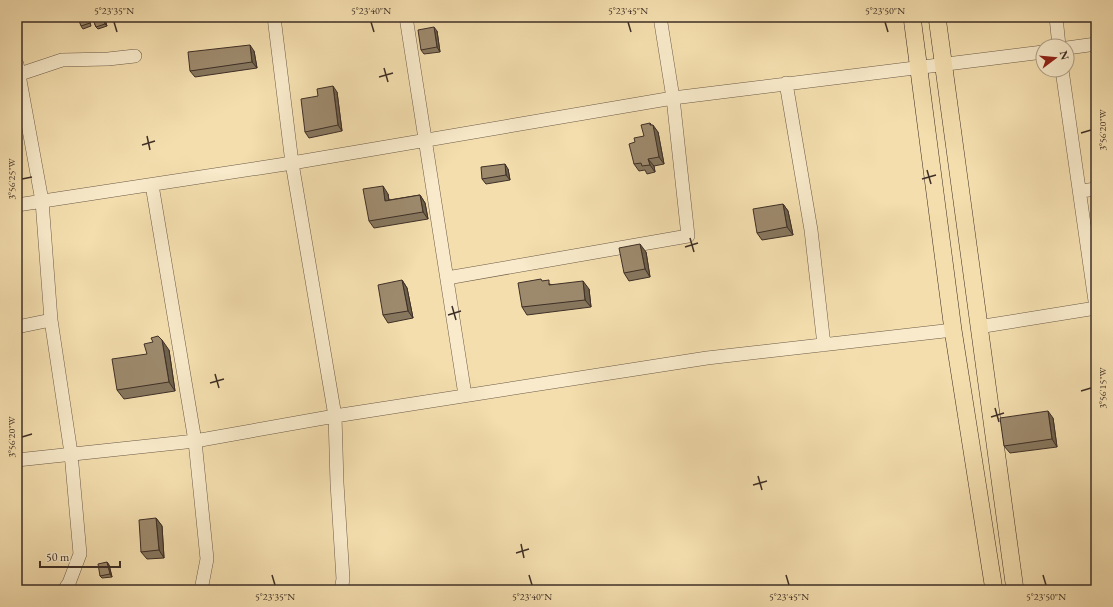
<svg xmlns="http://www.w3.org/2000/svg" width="1113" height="607" font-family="'EB Garamond',serif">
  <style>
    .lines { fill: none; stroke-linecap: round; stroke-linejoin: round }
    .minor-casing { stroke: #6c5b48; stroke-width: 14 }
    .major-casing { stroke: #3e2f26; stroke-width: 18 }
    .minor { stroke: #f8eaca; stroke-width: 13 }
    .major { stroke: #f4deae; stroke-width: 17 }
    .wall { fill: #87775e; stroke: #3e2f26 }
    .shaded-wall { fill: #6e614c; stroke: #3e2f26 }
    .building { fill: #9d8a6d; stroke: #3e2f26 }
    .ticks { fill: none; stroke: #3e2f26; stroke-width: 1.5 }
    .neatline { fill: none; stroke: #3e2f26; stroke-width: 1.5 }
    .ticks-label { font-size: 10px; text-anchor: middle; fill: #3e2f26 }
  </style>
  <rect width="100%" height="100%" fill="#f4deae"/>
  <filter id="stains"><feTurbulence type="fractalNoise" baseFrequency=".005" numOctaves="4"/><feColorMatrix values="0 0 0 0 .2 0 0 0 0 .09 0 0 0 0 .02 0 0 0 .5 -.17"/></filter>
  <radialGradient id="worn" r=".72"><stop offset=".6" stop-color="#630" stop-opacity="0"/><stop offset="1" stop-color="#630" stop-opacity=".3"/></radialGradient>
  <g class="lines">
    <g class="minor-casing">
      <path id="minor" d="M274,17L292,163L335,416L337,483L343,579L341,590
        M406,17L465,395
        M1056,17L1059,46
        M1067,48L1096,44
        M17,64L42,201L51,320L71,453L80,554L69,583L64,590
        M1062,70L1096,308
        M17,75L62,60L108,59L135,56
        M786,83L811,230L824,345
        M152,185L195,441L207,559L201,590
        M1081,191L1096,189
        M17,205L292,163L673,98L1043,52
        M447,278L688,236L673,98L660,17
        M17,327L51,320
        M978,327L1096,308
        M17,460L195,441L335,416L707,358L953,330"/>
    </g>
    <g class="major-casing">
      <path id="major" d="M912,17L953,330L994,590
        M937,17L1015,590"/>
    </g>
    <use href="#minor" class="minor"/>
    <use href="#major" class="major"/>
  </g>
  <path class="wall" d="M92,17H104L107,26L98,29L96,27Z
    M89,18L91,26L83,29L81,26Z
    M437,31L440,52L424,54L421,50Z
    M254,51L257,68L195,77L190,71Z
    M337,92L342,131L309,138L305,132L318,96Z
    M651,125L658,132L664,164L654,166L655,172L647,174L645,170L639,171L634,164L644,136Z
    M508,169L510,180L486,184L482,179Z
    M388,194L389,200L420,195L425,203L428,219L374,228L369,221Z
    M783,204L788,211L793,235L762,240L757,233Z
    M646,252L650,277L629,281L624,273Z
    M402,280L407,288L413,318L388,323L383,315Z
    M543,281L552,285L589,289L591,307L527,315L522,307Z
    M169,350L175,391L124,399L117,390Z
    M1053,418L1057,447L1010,453L1004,446Z
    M156,518L162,526L164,558L147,559L141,552Z
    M107,562L109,565L112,577L102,578L100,576Z"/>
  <path class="shaded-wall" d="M103,17H104L107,26L105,24Z
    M434,27L437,31L440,52L437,47Z
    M250,45L254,51L257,68L252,62Z
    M333,86L337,92L342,131L338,125Z
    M650,123L654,129L653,125L658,132L664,164L659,157Z
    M648,159L654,166L655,172L650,165Z
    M505,164L508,169L510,180L506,175Z
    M383,186L388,194L390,208L385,201Z
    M420,195L425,203L428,219L423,212Z
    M783,204L788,211L793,235L787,227Z
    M640,244L646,252L650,277L645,269Z
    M402,280L407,288L413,318L408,311Z
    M583,281L589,289L591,307L585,300Z
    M162,340L169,350L175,391L169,382Z
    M1048,411L1053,418L1057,447L1052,439Z
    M156,518L162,526L164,558L159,550Z
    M107,562L109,565L112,577L110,574Z"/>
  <path class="building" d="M81,17H88L90,23L81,26L78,18Z
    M92,17H103L105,24L96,27Z
    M434,27L437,47L421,50L418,30Z
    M250,45L252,62L190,71L188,52Z
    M333,86L338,125L305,132L301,99L318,96L317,89Z
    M650,123V125H653L659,157L648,159L650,165L642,166L641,163L634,164L629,144L635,142L634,138L644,136L641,125Z
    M505,164L506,175L482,179L481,167Z
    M383,186L385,201L420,195L423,212L369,221L363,189Z
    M783,204L787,227L757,233L753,209Z
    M640,244L645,269L624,273L619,248Z
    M541,279L542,281L549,280V285L583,281L585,300L522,307L518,283Z
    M402,280L408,311L383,315L378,285Z
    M158,336L162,340L169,382L117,390L112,359L147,354L144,344L153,342L151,338Z
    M1048,411L1052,439L1004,446L1000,418Z
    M156,518L159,550L141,552L139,520Z
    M107,562L110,574L100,576L98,564Z"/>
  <path class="ticks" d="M114,22L117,32M371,22L374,32M628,22L631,32M885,22L888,32M384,68L388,82M379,77L393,73M1081,133L1091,130M147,136L150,150M142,145L155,141M927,170L931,184M22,179L32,177M922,179L936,175M690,238L694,252M685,247L698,243M452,306L456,320M448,315L461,311M215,374L219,388M210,383L224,379M1081,391L1091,388M995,408L999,422M991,417L1004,413M22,437L32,434M758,476L762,490M753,485L767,481M521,544L524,558M516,553L529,549M272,575L275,585M529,575L532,585M786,575L789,585M1043,575L1046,585"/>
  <rect width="1113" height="607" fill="none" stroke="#f4deae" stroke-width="44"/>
  <g transform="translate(1055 58) rotate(74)"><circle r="19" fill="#f8eaca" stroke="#ae9f88"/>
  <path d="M0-3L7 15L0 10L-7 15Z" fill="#8f2418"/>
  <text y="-6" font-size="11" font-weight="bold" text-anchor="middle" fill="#3e2f26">N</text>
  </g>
  <path d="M40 561v6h80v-6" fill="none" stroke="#3e2f26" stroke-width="2"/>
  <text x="46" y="561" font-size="12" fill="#3e2f26" stroke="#f8eaca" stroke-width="3" paint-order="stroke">50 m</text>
  <rect x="22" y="22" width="1069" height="563" class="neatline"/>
  <g class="ticks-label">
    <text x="114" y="14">5°23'35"N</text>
    <text x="371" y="14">5°23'40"N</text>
    <text x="628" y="14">5°23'45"N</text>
    <text x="885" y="14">5°23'50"N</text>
    <text transform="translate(1102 130) rotate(-90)" y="4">3°56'20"W</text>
    <text transform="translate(11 179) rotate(-90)" y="4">3°56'25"W</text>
    <text transform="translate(1102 388) rotate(-90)" y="4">3°56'15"W</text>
    <text transform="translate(11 437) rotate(-90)" y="4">3°56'20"W</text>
    <text x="275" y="600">5°23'35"N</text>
    <text x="532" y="600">5°23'40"N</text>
    <text x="789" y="600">5°23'45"N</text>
    <text x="1046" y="600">5°23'50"N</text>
  </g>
  <rect width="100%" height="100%" filter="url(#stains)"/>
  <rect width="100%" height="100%" fill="url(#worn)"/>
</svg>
